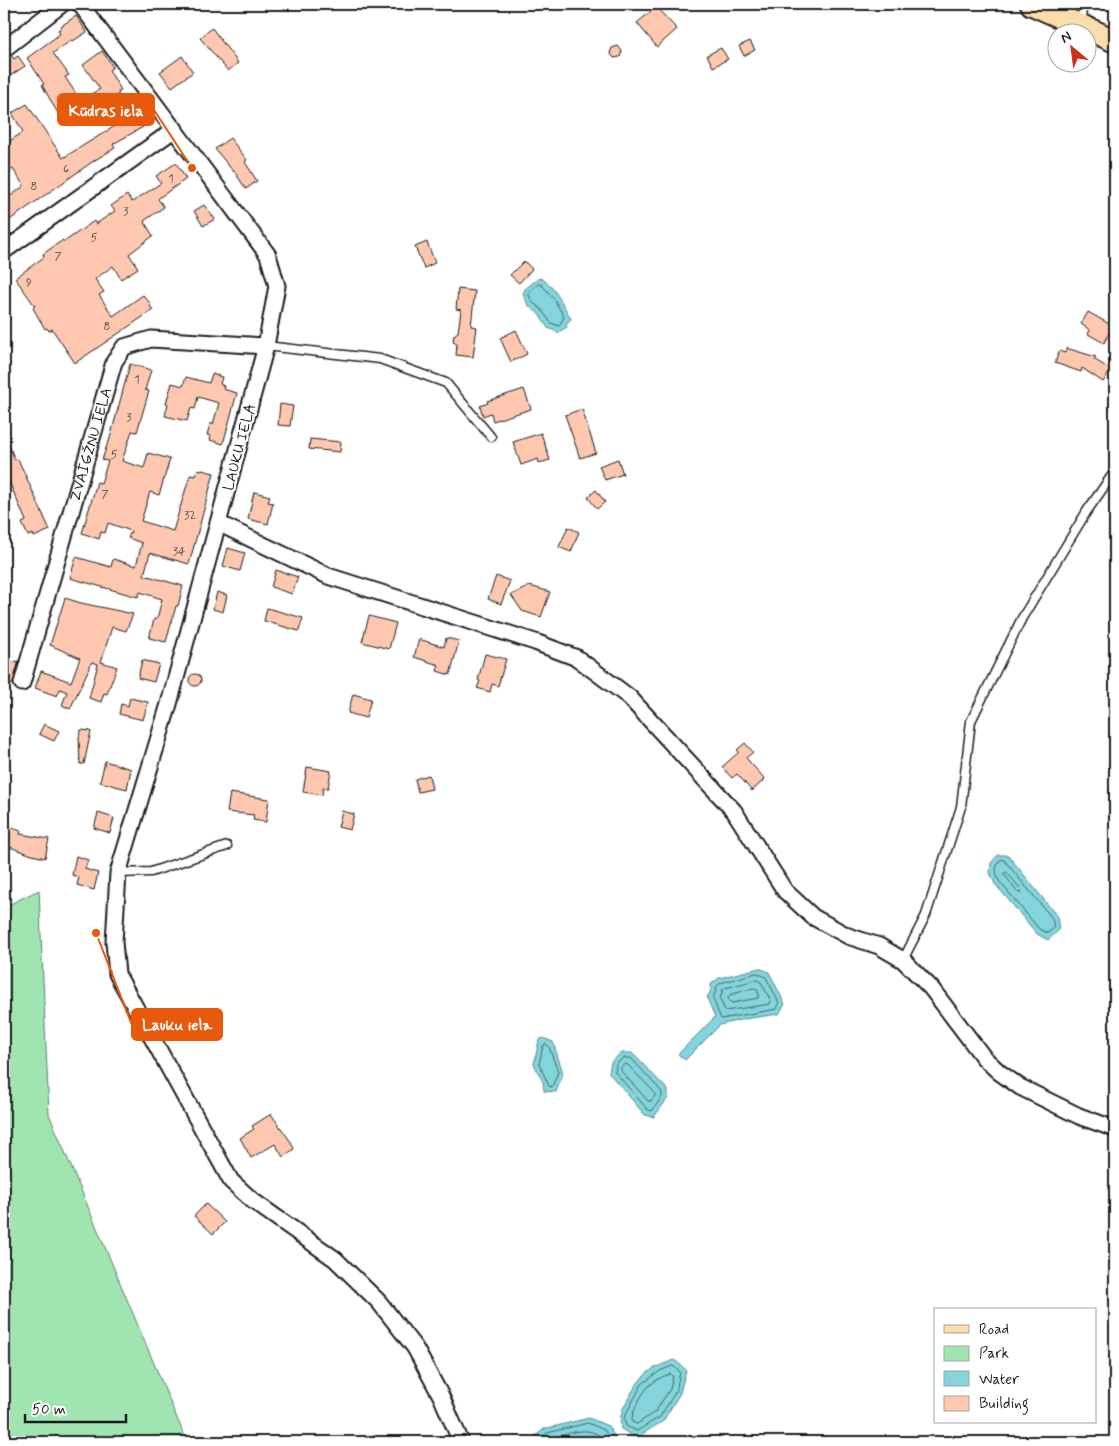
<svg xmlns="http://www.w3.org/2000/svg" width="1119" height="1446" font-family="Mynerve,sans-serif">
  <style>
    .green { fill: #a0e5b1; stroke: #5e8066 }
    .water { fill: #83d4db; stroke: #5a8a8f }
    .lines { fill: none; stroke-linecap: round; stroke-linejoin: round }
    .shore { stroke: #456668; stroke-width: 1 }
    .building { fill: #fdc8af; stroke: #1c1c1c }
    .lane-casing { stroke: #1c1c1c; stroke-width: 11 }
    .street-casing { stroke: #1c1c1c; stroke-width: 19 }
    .primary-casing { stroke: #1c1c1c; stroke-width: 26 }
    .lane { stroke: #fff; stroke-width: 8 }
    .street { stroke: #fff; stroke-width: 15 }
    .primary { stroke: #faddab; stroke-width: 22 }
    .labels { text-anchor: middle; stroke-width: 4.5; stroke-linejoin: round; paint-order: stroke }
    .number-label { font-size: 12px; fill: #544741 }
    .street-label { font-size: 15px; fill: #1c1c1c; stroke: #fff }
    .leader { fill: none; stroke: #e8590c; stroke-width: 2 }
    .callout-dot { fill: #e8590c; stroke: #fff; stroke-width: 2 }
    .callout { fill: #e8590c; stroke: #e8590c; stroke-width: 2 }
    .callout-label { font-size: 16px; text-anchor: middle; font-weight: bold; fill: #fff }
  </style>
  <rect width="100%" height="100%" fill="#fff"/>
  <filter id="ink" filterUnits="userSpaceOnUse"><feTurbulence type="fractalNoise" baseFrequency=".02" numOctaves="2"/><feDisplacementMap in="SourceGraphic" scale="10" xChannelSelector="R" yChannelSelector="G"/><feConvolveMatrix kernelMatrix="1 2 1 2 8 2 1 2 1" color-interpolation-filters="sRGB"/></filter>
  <g filter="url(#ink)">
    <path class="green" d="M39,890L49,1114L187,1442H4V907Z"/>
    <path class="water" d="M539,278C552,281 565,308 571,319L566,324L567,327L557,333L553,330L548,328L538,313L528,305L523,294L525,289Z
      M998,855H1008L1057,916L1059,930L1048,940L1037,934L995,884L990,873L991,863Z
      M759,968L769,972L785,1004L779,1014L744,1019L720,1025L685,1060L678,1054L715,1017L707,998L711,990V984L719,978Z
      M543,1038L553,1042L563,1073L556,1092L544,1091L543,1082L534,1064L539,1040Z
      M621,1053H632L668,1090V1098L654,1117L645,1115L609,1073L611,1062Z
      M675,1360L686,1370L680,1393L663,1421L636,1438L621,1429C619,1416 622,1410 628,1399C642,1374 648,1369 675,1360Z
      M589,1418L608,1426L618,1442H528L544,1429Z"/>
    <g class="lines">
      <path class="shore" d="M539,284L542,285L554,299L564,317L559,326L551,323L541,309L532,302L529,295V292Z
        M1004,860L1052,918L1054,928L1048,933L1040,930L999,881C996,873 994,868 1000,860Z
        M1006,872L1021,889L1020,893L1017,892L1004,874Z
        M757,973L766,977L779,1003L777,1009L721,1019L713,999L717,986L721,983Z
        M757,980L761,982L771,1001L770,1004L725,1011L720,999L723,989Z
        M754,988L757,989L759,995L758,998L732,1003L729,1001L728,998L730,995Z
        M546,1044L549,1047L558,1072L552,1087L549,1086L539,1064L543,1046Z
        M623,1058H631L662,1092V1097L652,1111L648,1110L615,1072L616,1065Z
        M625,1064L628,1065L655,1093V1096L651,1101H648L621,1071V1068Z
        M673,1366L680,1372L676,1391L660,1417L637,1431L626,1426L624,1418L627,1412L642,1384L660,1371Z
        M670,1374L673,1376L670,1389L655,1412L637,1424L632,1422C630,1415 643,1391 649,1386C655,1381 662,1376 670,1374Z
        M535,1442L547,1433L588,1423L604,1430L612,1442
        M545,1442L550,1439C569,1434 592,1422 605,1442"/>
    </g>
    <path class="building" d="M656,7L677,29L657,47L637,23Z
      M76,16L87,32L73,41L72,40L53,53L69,75L65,77L80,100L100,89L83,65L102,51L113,67L109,70L121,90L118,92L119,94L111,98V100L81,120L73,108L60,117L42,85L44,84L27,58L60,34L58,30L62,27L61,26Z
      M212,28L238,63L228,71L200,38Z
      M750,41L755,50L744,56L739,46Z
      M618,46L622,51L620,57L614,58L610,53L612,48Z
      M721,48L728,59L713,67L707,55Z
      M11,55L14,59L18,56L25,66L4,80V58Z
      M182,56L193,72L172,87L160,72Z
      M27,104L63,158L128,118L126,116L141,106L152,122L113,144L115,148L95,160L4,224V201L24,186L13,169L4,174V145L23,132L12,113Z
      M230,138L247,160L245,162L257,181L246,189L234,171H233L215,149Z
      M176,163L186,179L160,197L158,199L164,207L144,221L153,236L129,254L138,268L121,279L113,266L95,279L104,292L99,295L113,316L143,295L150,303L149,304L153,310L75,363L52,329L49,331L47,328L45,329L33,308L35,306L15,278L44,257L43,254L63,240L64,242L94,221L96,224L115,211L111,206L127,195L132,202L161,183L156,176Z
      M204,205L215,219L203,226L194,211Z
      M427,242L435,263L424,268L415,247Z
      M524,261L532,269L519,283L510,275Z
      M458,289L475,291L471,326L477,327L473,357L456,355L457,344L453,342L454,335L458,332L461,310L456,309Z
      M1088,312L1113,326L1104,343L1088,334L1090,330L1081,324Z
      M516,330L527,354L511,362L500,338Z
      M1066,348L1096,357L1094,359L1111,370L1103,382L1082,368L1081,372L1055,363L1059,351L1065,353Z
      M130,364L151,370L145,390L149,391L137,432L132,431L122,461L144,468L148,453L170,459L159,495L150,492L141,521L173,531L190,475L196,476L198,469L214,473L189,564L150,553L144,575L183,586L178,606H176L166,642L149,638L154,619H157L162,599L140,592L138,597L70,578L76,557L111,567L113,559L136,566L142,543L128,538L131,531L108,523L105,533L101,532L99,539L82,533L97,482L101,483L108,461L102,460L108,442H109Z
      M212,374L222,377L220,384L224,386L223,389L237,393L223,444L210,440L211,436L207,435L210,424H213L219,403L198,397L195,409L191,408L187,421L165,416L168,404L166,403L172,383L183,386L186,377L209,383Z
      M524,389L531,409L493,421L491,413L483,416L480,406L488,403L487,401Z
      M280,404L293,406L290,426L278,425Z
      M582,409L596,453L580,458L565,415Z
      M4,433L15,460L18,459L50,530L34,537L33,534L28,536L22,523L26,521L4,470Z
      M541,433L550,460L539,463L538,459L521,465L513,442Z
      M310,439L341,442L340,452L309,449Z
      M618,459L623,474L605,480L599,466Z
      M596,490L605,502L597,509L588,497Z
      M254,492L270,496L268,502L273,503L268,524L248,519Z
      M568,527L579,532L571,552L559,547Z
      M228,548L245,553L240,571L223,566Z
      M276,570L298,577L292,594L271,587Z
      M496,576L510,581L501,604L488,599Z
      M530,586L550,592L541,617L522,611L511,595Z
      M217,592L227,595L223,612L213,609Z
      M65,598L81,603L133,614L126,631L112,627L101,662L117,667L107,694L104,693L101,702L89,698L98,664L92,662L70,709L62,705L67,692L60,689L57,696L35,688L41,671L71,682L80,658L50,645Z
      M267,608L303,618L299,631L264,621Z
      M369,616L396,623L389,649L362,642Z
      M446,638L459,641L450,675L437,671L439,665L414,657L419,639L444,647Z
      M485,654L506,659L498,686L492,684L490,692L477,688L480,681L478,680Z
      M142,660L159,664L154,682L138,678Z
      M19,661L13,684L4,688V663Z
      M189 680a6 6 0 1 1 12 0a6 6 0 1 1-12 0Z
      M353,694L371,699L366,718L348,713Z
      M130,698L148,702L143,720L119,714L121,704L128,706Z
      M44,724L59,731L54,741L39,734Z
      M81,730L91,731L84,764H80L79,737Z
      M745,743L753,752L746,758L765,779L752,791L737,774L732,778L722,767L739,752L737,750Z
      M105,761L131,769L127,789L100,782Z
      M307,767L331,771L328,788H323L322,795L303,792Z
      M429,775L432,789L418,792L415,779Z
      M230,793L269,799L266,822L253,820L254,815L227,812Z
      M342,811L354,814L350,830L338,827Z
      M98,813L114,818L110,833L94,828Z
      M4,825L21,831L20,834L49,839L45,858L32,855L4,845Z
      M76,856L88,860L85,869L98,873L94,890L77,885L79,877L72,875Z
      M271,1114L291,1142L294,1149L283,1157L275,1144L251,1158L240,1138L254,1129L252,1126Z
      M206,1204L225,1222L213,1234L194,1216Z"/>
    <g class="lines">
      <g class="lane-casing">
        <path id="lane" d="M1082,24L1083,4
          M266,346L380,359L446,383L491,437
          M118,873L151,872L227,846
          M903,960L926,915L961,807L971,721L1022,618L1087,511L1115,471"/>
      </g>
      <g class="street-casing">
        <g id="street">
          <path d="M80,4L268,255L277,286L266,346L169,704L118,873L114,942L117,974L231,1181L253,1201L335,1259L379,1302L415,1348L441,1396L461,1442"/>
          <path d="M4,49L62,4"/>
          <path d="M4,251L175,129"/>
          <path d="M218,523L328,576L535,642L577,658L629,697L734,811L785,891L813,917L848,936L879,946L903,960L931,988L984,1058L999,1072L1020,1087L1079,1116L1115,1129"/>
          <path id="s1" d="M22,683L114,362L124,347L151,339L266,346"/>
        </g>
      </g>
      <g class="primary-casing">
        <path id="primary" d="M1032,4L1115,41"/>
      </g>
      <use href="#lane" class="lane"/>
      <use href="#street" class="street"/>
      <use href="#primary" class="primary"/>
    </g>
  </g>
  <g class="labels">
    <g class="number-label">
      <text x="66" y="172">6</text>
      <text x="171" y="182">1</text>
      <text x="34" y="190">8</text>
      <text x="126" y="215">3</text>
      <text x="94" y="241">5</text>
      <text x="58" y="260">7</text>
      <text x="29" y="286">9</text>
      <text x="107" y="330">8</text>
      <text x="137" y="383">1</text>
      <text x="129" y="421">3</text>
      <text x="114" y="458">5</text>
      <text x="105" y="498">7</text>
      <text x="190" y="519">32</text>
      <text x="179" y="555">34</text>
    </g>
    <g class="street-label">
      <text dy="5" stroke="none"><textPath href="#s1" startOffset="248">ZVAIGŽŅU IELA</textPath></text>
      <text transform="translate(239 447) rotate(-75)" y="5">LAUKU IELA</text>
    </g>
  </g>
  <path class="leader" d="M192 168L154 110M96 933L132 1025"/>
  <g class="callout-dot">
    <circle cx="192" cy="168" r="5"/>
    <circle cx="96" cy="933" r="5"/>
  </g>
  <g class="callout">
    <rect x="58" y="94" width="96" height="31" rx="5"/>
    <rect x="132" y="1009" width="90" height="31" rx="5"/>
  </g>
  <g class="callout-label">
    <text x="106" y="116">Kūdras iela</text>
    <text x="177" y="1030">Lauku iela</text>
  </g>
  <rect width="1119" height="1446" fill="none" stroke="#fff" stroke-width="20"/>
  <rect x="10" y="10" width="1099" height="1426" fill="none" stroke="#1c1c1c" stroke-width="2" filter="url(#ink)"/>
  <rect x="934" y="1308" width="162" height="115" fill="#ffffff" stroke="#a4a4a4"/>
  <rect x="944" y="1325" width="25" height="8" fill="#faddab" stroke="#a4a4a4"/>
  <text x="979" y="1334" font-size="15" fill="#1c1c1c">Road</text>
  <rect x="944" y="1346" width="25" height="15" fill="#a0e5b1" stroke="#a4a4a4"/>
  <text x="979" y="1358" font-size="15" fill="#1c1c1c">Park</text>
  <rect x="944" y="1371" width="25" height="15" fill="#83d4db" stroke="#a4a4a4"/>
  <text x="979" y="1384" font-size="15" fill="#1c1c1c">Water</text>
  <rect x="944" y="1396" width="25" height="15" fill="#fdc8af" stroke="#a4a4a4"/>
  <text x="979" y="1408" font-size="15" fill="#1c1c1c">Building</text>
  <g transform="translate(1072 48) rotate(331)"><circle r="24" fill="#ffffff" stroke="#a4a4a4"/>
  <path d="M0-4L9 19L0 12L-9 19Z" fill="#c8321e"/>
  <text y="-8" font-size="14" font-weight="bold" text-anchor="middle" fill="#1c1c1c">N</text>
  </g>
  <path d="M25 1414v8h101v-8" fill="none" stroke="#1c1c1c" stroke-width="2.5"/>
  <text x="32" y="1414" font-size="15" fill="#1c1c1c" stroke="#ffffff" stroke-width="4" paint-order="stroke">50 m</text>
</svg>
